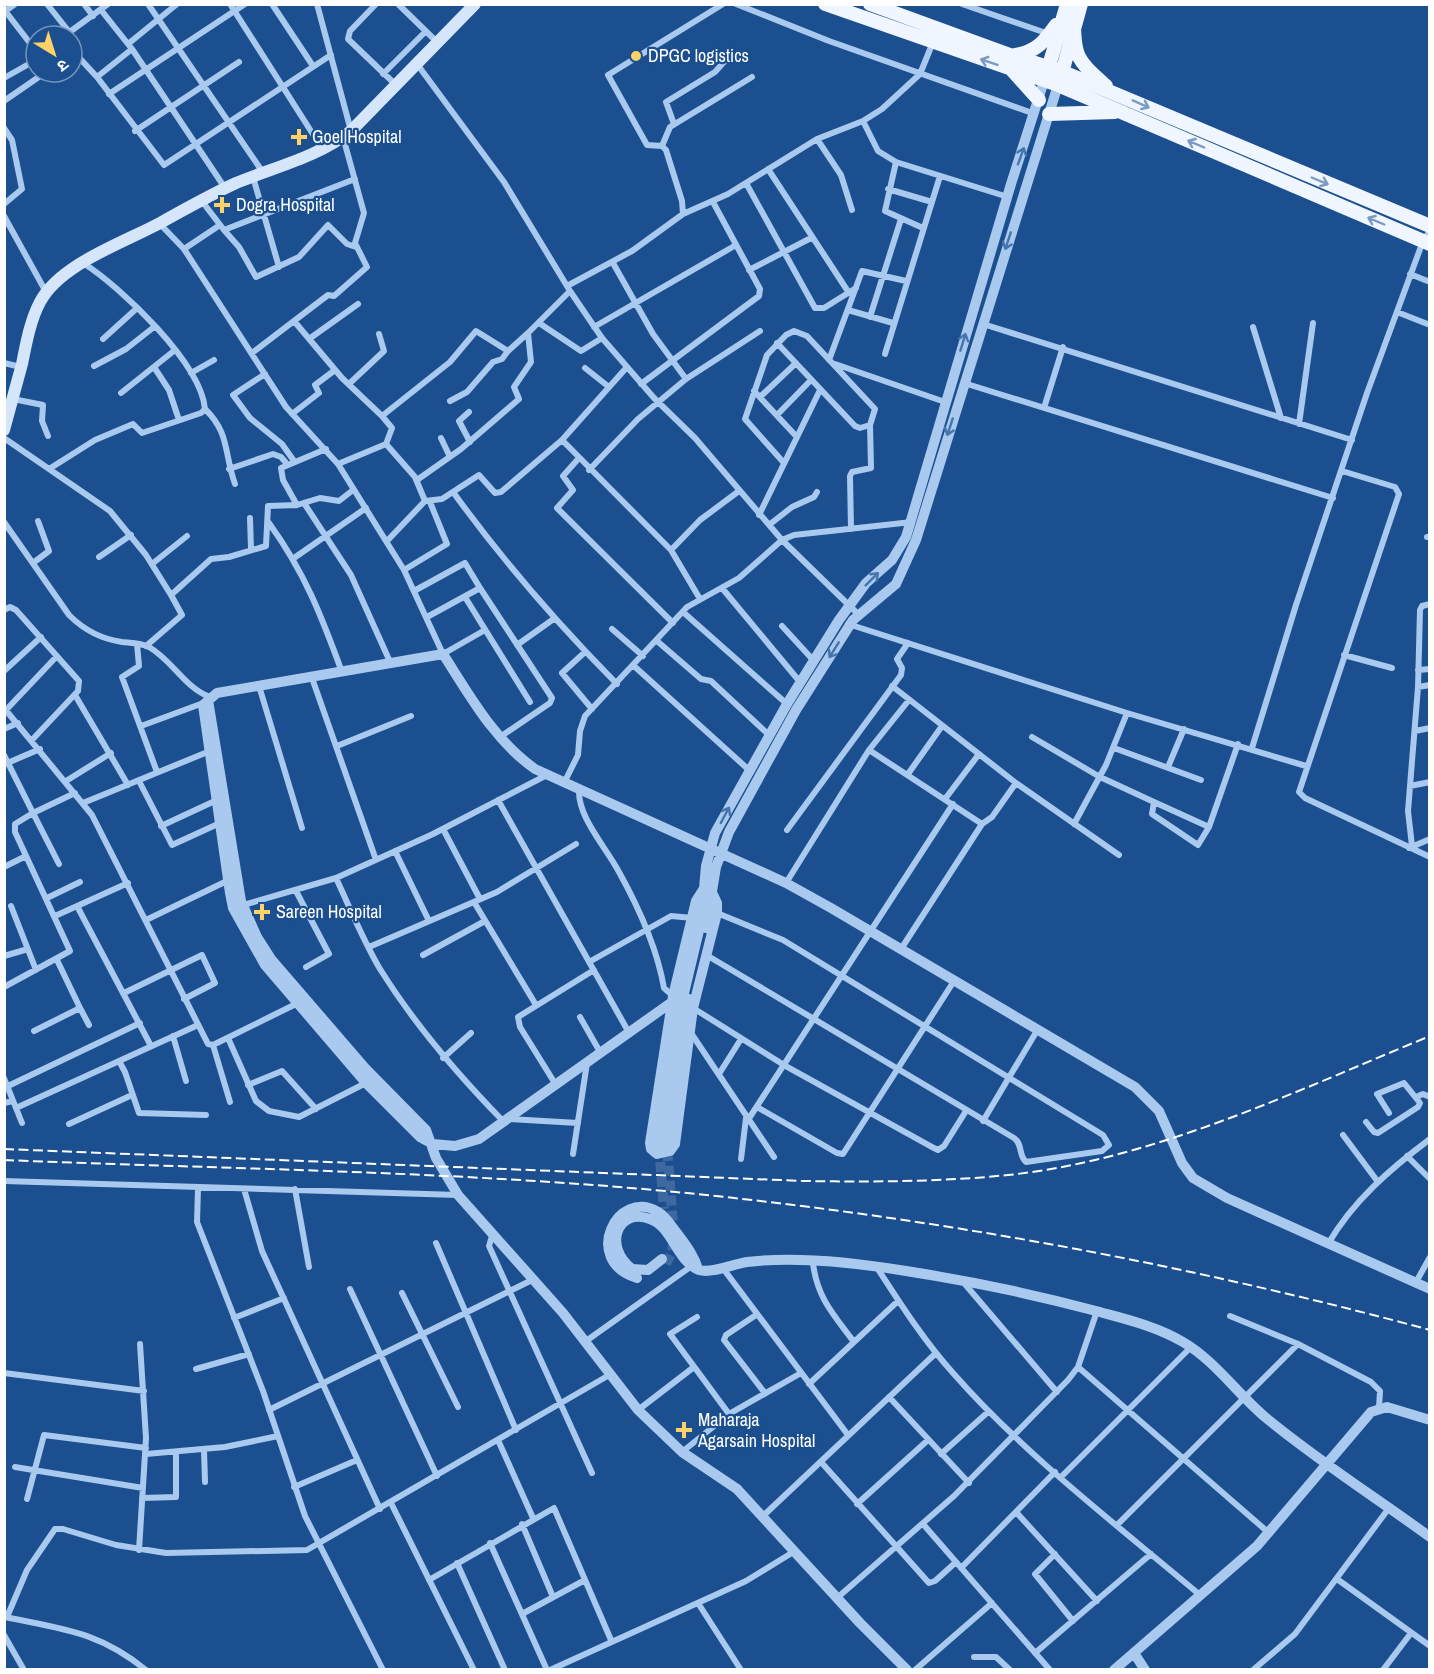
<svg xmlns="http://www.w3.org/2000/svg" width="1434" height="1674" font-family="'Archivo Narrow','Noto Sans Devanagari',sans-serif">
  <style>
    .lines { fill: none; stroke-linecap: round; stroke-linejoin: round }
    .tertiary-tunnel { stroke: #3d69a0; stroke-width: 10; stroke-dasharray: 10 5; stroke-linecap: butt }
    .minor { stroke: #a9c9ee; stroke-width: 6 }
    .tertiary { stroke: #a9c9ee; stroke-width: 10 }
    .secondary { stroke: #d6e6fa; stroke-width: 12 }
    .primary { stroke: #f0f6ff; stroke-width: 14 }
    .rail { stroke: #fff; stroke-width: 2; stroke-dasharray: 10 4.5; stroke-linecap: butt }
    .oneway { stroke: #7b9ac1 }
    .oneway2 { stroke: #4674ac }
    .poi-dot { fill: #ffd166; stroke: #1b4f8f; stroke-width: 2 }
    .labels { text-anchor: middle; stroke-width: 4.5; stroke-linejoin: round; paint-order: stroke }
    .poi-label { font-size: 18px; fill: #fff; stroke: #1b4f8f; text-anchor: start }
  </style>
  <rect width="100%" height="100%" fill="#1b4f8f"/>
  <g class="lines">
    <path class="tertiary-tunnel" d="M659,1147L664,1209
      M666,1264L672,1252L674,1238L667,1146"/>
    <path class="minor" d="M47,4L70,33
      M84,4L93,16
      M148,4L264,174
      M230,4L323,150
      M272,4L313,66
      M317,4L351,131
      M376,4L350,31L348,39L396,85
      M398,4L437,42
      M736,4L829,41L1035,114
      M962,4L1049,34
      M101,10L128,44
      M4,12L15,4
      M6,12L36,51
      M69,36L71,31L108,4
      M132,49L225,188
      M72,50L97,77L132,49L128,44L177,4
      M417,64L504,182L570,291L602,338L654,398L695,438L782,540L859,615
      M383,74L426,31
      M97,77L164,165L331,55
      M4,78L36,60
      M109,94L245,4
      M4,101L46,72
      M863,121L878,151L896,162
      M674,124L666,102L715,72L731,54
      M4,128L12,140L22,189L4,204
      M135,131L239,62
      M817,139L841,175L852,210
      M662,146L670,127L752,77
      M768,169L849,293
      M253,177L279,267
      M746,183L815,308H824L856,288
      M888,189L932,202
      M201,200L224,230L355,179
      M683,214L682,201L666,150L662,146L647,145L608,75L723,4
      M4,216L46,292
      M160,224L184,249L286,407L338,464L404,570L443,654L485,630
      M923,228L885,211L896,162L1008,197
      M224,230L239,247L256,277L299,257L328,225L347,244L356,247
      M184,249L220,225
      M613,263L653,334L686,379
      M749,270L811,238
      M1410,274L1430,282
      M567,286L632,251L683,214L728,194L817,139L863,121L882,109L920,74L933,42
      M848,310L893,323
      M1397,312L1430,325
      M870,317L901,219
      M294,321L342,378L382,416
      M539,323L581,351L602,338
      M983,324L1352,440
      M594,327L736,245
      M1253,327L1281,418
      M103,339L136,309
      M309,339L358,304
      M777,343L855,426L860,428L870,425
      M252,353L328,295L334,296L367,267L355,243L364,213L343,137
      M885,354L940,176
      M829,360L862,271L906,281
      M4,363L21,367
      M835,364L945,402
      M94,366L126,349L154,327
      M154,367L169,390L179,420
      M585,368L609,387
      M191,373L214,360
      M265,374L233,395L250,418L282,444L294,461
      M350,383L384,351L379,334
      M964,383L1333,498
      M641,384L759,296L760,289L713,202
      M754,391L796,436
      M121,393L175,350
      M760,397L796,363
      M13,399L43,405L42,421L48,436
      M450,401L467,392L493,362L502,359L508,351
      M1044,408L1063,347
      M205,409C230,433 224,454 235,484
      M469,412L459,421L470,442
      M292,414L319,393L315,385L335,370
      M777,415L811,380
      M1299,424L1313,323
      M4,438L110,511L146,555L171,595
      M441,438L450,457
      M562,440L671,550L700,599
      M386,444L415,477L425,501
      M579,458L563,476L573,490L557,508L673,623
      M784,463L745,419L767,355L786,335L794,331L807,336L875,409L870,425L871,468L852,472L850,476L851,529
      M338,464L386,444L392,428L382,416L450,362L476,331L508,351L528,333
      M49,469L95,440L133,424L142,433L201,413L205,409C201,363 121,287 83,263
      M229,469L273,454L281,457L287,464
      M589,470L638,419L686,379L760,331
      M1342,471L1395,487L1399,494L1299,792L1305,798L1430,857
      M417,480L461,449L519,399L514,387L531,362L528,333L570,291
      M453,492C503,561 558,624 617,684
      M304,503L351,575L391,664
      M297,505L283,480L281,468L326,449
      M759,515L820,390
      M250,518L251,549
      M4,522L69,615C84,630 101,639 122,642C131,643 141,643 149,647C172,660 186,689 210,697
      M269,523C305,573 321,615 342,672
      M769,525L792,507L814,497L817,492
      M1427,537H1430
      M387,541L425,501L442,499L479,475L495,493L501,492L562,440L627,367
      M671,550L700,520L739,491
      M99,557L131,535
      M294,558L366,508
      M33,563L49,551L38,521
      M152,564L187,536
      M404,570L447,544L430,502
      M480,588L552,698L550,703L500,737
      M722,588L800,682
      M414,591L465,563L480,588L427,617
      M465,597L530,702
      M4,610L10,607L16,610L79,681L78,691L32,740
      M683,612L787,704
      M848,624L1127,713L1306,766
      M782,626L814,661
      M612,629L643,656
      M657,641L701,679L711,681L769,735
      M137,644L139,666L122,677L157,772
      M517,645L555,618
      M146,646L182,615L171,595L211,559L229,557L266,546L268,506L297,505L320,498L339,501L353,490
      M585,652L562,673L592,709
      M1344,655L1392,668
      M634,666L749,770
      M1418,670L1430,669
      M4,671L41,637
      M312,678L376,860
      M259,686L302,828
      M892,686L1016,783L1119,855
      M1418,687L1430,685
      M75,695L128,785
      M4,708L92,815L208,1044L213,1045L298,1003
      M6,710L57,656
      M141,726L206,702
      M4,729L18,723
      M1415,731L1430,728
      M1032,737L1100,777L1154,802L1152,814L1198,845L1209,827L1238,744
      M337,746L411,716
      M1114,748L1201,780
      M1252,748L1296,605L1367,393L1423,241L1430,231
      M869,750L909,700
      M4,755L33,813L15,824V832L70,951L4,987
      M5,764L40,749
      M1168,767L1184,729
      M908,774L942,726
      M66,781L111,753
      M139,781L172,845L220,823
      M564,783L578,755L580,731L585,716L687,607L739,578L782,540L794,535L912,522
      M1410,786L1430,782
      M579,790C578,818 606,847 619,872C639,908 657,948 664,988L673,996
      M945,799L979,754
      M498,800L628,1031
      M1154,802L1209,827
      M83,803L210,751
      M982,824L992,817L1016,783
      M1074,824L1106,765L1127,713
      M161,826L217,800
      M443,829L480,899
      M787,830L901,675L902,668L897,659L908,643
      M1412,846L1408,811L1418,687L1420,610L1422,606L1430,604
      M1409,848L1430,839
      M395,851L429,921
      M59,864L33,813L75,793
      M4,867L26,856
      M336,878C350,908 363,940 380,969C415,1025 457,1074 504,1122
      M786,883L869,750L982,824L901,949
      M296,891L329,954L306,967
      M47,898L80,882
      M474,902L536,1005
      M11,906L36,970
      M77,906L151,1046
      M240,906L336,878L433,834L547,775
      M55,916L128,883
      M146,920L229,880
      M369,947L497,892L576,844
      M423,955L485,921
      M4,956L28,949
      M708,956L1014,1138C1023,1144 1018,1155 1026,1162L1102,1151L1109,1145L1103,1135L783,940L717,913
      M589,962L671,916L693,918
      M124,993L202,955L215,983L184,999
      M80,1008L89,1025
      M693,1008L784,1065L934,1148L938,1150L944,1146L966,1111
      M580,1017L600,1052
      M34,1031L80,1008L57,960
      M691,1033L774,1157
      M173,1036L186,1081
      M228,1038L256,1101L269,1111L299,1117L366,1083
      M213,1045L230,1102
      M443,1058L471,1033
      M119,1061L125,1072L139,1113L206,1115
      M719,1074L741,1039
      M4,1078L22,1123
      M248,1085L282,1071L316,1109
      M556,1085L520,1027L518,1017L594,970
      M8,1086L140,1023
      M1416,1097L1423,1094L1430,1097
      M4,1103L13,1101
      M757,1107L837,1153L843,1154L954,981
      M16,1108L198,1025
      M509,1119L578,1123
      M748,1120L953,804
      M983,1121L1038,1029
      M1366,1122L1374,1132L1378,1133L1418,1107L1420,1103L1404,1083L1377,1094L1389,1113
      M69,1124L132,1095
      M1343,1135L1378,1182
      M573,1154L587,1063
      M1407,1156L1430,1179
      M741,1159L746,1118
      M4,1181L458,1195
      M198,1189L197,1222L263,1391L305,1516L383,1670
      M244,1189L262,1251L380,1509
      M295,1189L309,1267
      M492,1236L489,1246L592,1473
      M436,1243L516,1430
      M1328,1244C1353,1201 1390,1169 1430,1139
      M813,1263C817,1298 834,1315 854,1342
      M876,1266C900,1303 924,1341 953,1373C1026,1456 1116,1524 1200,1595
      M722,1267L848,1435
      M964,1283L1057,1392
      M1415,1284L1430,1257
      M350,1289L437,1476
      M402,1293L458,1407
      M756,1315L726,1335L724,1340L764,1392
      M1230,1316L1298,1344L1371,1382L1380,1391L1379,1408
      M697,1317L670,1334L729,1414
      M234,1318L284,1298
      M586,1341L693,1265
      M1078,1367L1269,1533
      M196,1369L249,1354
      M4,1373L144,1391
      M809,1384L898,1301
      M889,1397L969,1483
      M269,1410L532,1280
      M638,1410L694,1367
      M498,1440L533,1518
      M204,1450L205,1482
      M682,1452L729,1414L801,1373
      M146,1454L225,1447L278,1436
      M941,1454L988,1412
      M821,1462L929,1583L935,1581L956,1562
      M15,1467L143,1488
      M1061,1477L1191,1347
      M294,1487L357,1460
      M142,1498L176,1497V1452
      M27,1499L44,1435L146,1448
      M391,1503L474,1670
      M857,1504L928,1440
      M1016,1512L1097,1601
      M763,1516L936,1353
      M522,1524L553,1597
      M923,1524L1050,1670
      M1117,1525L1298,1344
      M490,1543L547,1670
      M139,1550L146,1438L140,1344
      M1055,1554L1035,1574L1073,1621
      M457,1563L505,1670
      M961,1568L1055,1472
      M1337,1579L1430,1646
      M429,1580L554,1508L611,1640
      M837,1598L954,1496L1068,1380L1078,1367L1097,1311
      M698,1603L741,1670
      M522,1614L585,1580
      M5,1617C62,1629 98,1631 146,1670
      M7,1617L27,1570L55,1529H63L116,1545L166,1553L307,1550L611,1374
      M4,1635L24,1670
      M1035,1653L1151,1554
      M974,1657H996L1010,1670
      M550,1670L746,1581L795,1551
      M915,1670L992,1603
      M1253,1670L1295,1634L1389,1508
      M1383,1670L1411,1633"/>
    <path class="tertiary" d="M208,700L241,901L257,937L271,959L365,1068L426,1130L436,1158L458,1195L563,1313L638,1410L682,1452L737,1489L860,1623L907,1670
      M703,890H711L717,903V913L693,1008L675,1144L670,1151L657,1154L651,1149L650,1143L673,996L696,901Z
      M706,928L716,867L729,832L796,710L853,620L896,584L916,540L1058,85
      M672,1002L479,1139L455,1146L433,1144L420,1137L366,1083L265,965L233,908L230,893L203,705L217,693L443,654C470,696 494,740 535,769L786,883L831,908L1135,1087L1159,1111L1182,1163L1193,1178L1227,1198L1430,1289
      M659,1145L679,1014L701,922L706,866L715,833L787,704L839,620L866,583L892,560L906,537L1011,184L1044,81
      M667,1146L689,999
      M662,1259L648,1270L632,1269C603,1247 617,1207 650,1219C673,1227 676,1261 699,1270C712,1274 733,1264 747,1262C796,1256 858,1263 906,1271C970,1281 1033,1294 1096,1311C1125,1319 1156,1326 1183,1342C1214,1360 1237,1393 1265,1417C1317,1460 1375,1497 1430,1537
      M637,1278C581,1261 617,1187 658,1212C666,1216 671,1226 677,1233C685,1244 694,1255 698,1269
      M1134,1653L1145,1670
      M1114,1670L1257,1546L1371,1412L1387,1407L1430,1420"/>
    <path class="secondary" d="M4,430C10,408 16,386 22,364C26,344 30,321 40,302C60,264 123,243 160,223C185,209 210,195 236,183C277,166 316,158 351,131L475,4"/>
    <path class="primary" d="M825,4L1058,85L1430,244
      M870,4L1010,55L1063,72L1430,226
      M1074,22C1074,59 1079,61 1106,86
      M1015,55C1036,52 1044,42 1056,25
      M1012,70L1039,100
      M1046,76L1067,4
      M1060,80L1081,4
      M1049,114L1115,112"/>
    <path class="rail" d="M4,1149L804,1181C872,1182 940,1182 1008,1175C1153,1160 1296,1091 1430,1036
      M4,1160C247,1170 492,1171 734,1198C969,1224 1201,1268 1430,1330"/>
  </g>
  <defs><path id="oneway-shaft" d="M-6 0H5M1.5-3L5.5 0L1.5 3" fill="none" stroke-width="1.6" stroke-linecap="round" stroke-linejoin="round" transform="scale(1.5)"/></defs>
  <g class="oneway">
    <use href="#oneway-shaft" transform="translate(989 62) rotate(-161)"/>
    <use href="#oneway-shaft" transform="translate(1141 104) rotate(24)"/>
    <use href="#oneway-shaft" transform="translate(1196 144) rotate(-157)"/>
    <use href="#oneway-shaft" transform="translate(1320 181) rotate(23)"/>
    <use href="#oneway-shaft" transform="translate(1376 221) rotate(-157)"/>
  </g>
  <g class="oneway2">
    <use href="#oneway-shaft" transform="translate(1021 156) rotate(-70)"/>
    <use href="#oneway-shaft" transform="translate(1008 241) rotate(108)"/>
    <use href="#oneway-shaft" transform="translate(963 342) rotate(-73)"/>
    <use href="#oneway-shaft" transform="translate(950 427) rotate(108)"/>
    <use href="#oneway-shaft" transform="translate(872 579) rotate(-45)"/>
    <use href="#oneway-shaft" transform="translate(834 650) rotate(122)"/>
    <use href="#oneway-shaft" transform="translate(725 815) rotate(-62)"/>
  </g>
  <g class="poi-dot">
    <circle cx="636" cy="56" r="6"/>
    <path d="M296 128h6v6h6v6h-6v6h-6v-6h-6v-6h6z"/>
    <path d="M219 196h6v6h6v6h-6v6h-6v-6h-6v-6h6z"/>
    <path d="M259 903h6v6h6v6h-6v6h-6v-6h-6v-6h6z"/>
    <path d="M681 1421h6v6h6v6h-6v6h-6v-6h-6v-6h6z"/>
  </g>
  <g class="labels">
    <g class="poi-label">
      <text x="648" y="62">DPGC logistics</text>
      <text x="312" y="143">Goel Hospital</text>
      <text x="236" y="211">Dogra Hospital</text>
      <text x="276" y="918">Sareen Hospital</text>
      <text x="698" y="1426">Maharaja<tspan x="698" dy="21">Agarsain Hospital</tspan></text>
    </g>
  </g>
  <rect width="1434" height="1674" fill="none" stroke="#ffffff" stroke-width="12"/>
  <g transform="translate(54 54) rotate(142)"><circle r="28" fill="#1b4f8f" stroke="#7695bc" stroke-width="1.5"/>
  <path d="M0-4.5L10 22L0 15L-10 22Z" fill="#ffd166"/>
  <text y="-9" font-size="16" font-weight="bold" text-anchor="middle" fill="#ffffff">उ</text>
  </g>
</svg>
